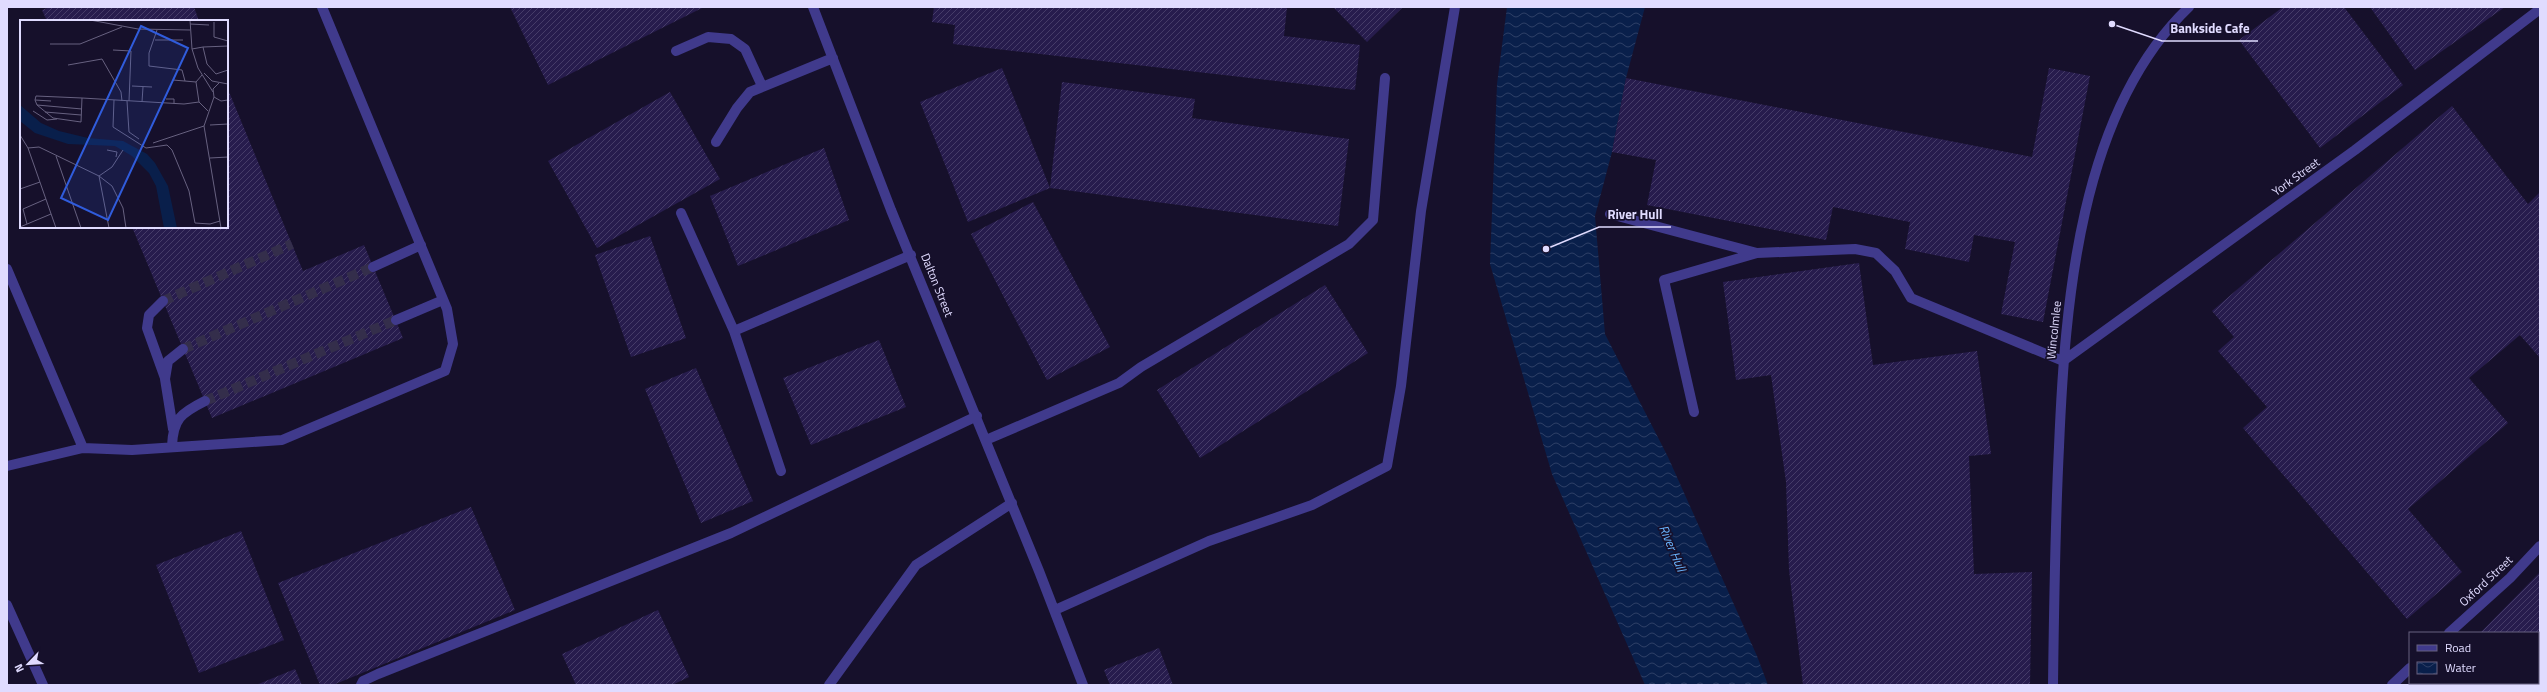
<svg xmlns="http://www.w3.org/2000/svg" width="2547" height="692" font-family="'Titillium Web',sans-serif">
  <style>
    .water { fill: url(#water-waves) }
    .building { fill: url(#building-hatch) }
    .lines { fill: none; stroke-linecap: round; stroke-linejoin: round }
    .minor-tunnel { stroke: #342e4b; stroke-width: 10; stroke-dasharray: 10 5; stroke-linecap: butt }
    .minor { stroke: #403a8c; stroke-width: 10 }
    .labels { text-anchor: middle; stroke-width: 3.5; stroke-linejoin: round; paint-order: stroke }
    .street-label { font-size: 12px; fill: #e0dbff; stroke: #16102b }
    .water-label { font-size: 13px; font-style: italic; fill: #69b5ff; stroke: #16102b }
    .inset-road { fill: none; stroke: #676180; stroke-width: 1 }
    .view { fill: #305cdc; fill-opacity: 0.15; stroke: #305cdc; stroke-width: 2 }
    .inset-edge { fill: none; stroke: #e0dbff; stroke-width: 2 }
    .leader { fill: none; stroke: #e0dbff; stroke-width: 1.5 }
    .callout-dot { fill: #e0dbff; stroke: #16102b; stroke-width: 1.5 }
    .callout-label { font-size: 13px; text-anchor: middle; font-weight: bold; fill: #e0dbff; stroke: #16102b; stroke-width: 3.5; stroke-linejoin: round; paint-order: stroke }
  </style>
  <defs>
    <pattern id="water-waves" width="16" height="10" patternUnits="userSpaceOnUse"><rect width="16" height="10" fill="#091f4b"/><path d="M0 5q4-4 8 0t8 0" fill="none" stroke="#2d3f66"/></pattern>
    <pattern id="building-hatch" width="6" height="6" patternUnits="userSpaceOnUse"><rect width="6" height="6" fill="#271c4d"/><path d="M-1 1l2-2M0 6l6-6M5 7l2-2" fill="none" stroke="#463c68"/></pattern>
  </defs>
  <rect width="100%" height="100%" fill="#16102b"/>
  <path class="water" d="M1507,7H1645L1626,78L1612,152L1595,216L1605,334L1668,457L1757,656L1768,685H1645L1552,474L1490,264L1497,84Z"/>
  <path class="building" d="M50,7H194L199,21H47L42,10Z
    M510,7H704L548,85Z
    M934,7H1287L1284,36L1360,45L1355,90L953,44L955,25L932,22Z
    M1333,7H1403L1367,42Z
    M2283,7H2344L2403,85L2320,148L2239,40Z
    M2370,7H2505L2415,70Z
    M1002,68L1050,188L968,222L920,102Z
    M2049,68L2090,76L2043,322L2001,314L2015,242L1974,235L1969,262L1905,249L1910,222L1833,207L1826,240L1647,205L1656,160L1612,152L1626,78L2032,157Z
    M1062,82L1195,99L1192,118L1349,139L1338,226L1050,188Z
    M227,87L303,271L364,245L403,338L212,418L132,227H227Z
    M670,92L720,179L597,248L548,161Z
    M2452,106L2528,204L2540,192V358L2520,335L2469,378L2508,423L2408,509L2462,572L2407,619L2243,428L2267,407L2218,351L2234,337L2212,311Z
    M824,148L849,220L738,266L710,196Z
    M1033,202L1110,347L1047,380L971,234Z
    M650,236L686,338L631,357L595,255Z
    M1859,263L1873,365L1977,351L1991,454L1969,456L1974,574L2032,572L2030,685H1803L1789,570L1786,482L1771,375L1736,380L1723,282Z
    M1325,285L1368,353L1200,458L1157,390Z
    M879,340L906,407L811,445L783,378Z
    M696,368L753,501L701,523L645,389Z
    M471,507L515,610L333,685H320L278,583Z
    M241,531L284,640L199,673L156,565Z
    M2540,572V685H2471L2473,683H2538V633H2480Z
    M658,610L689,677L672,685H576L562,654Z
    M1159,648L1173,685H1110L1104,670Z
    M295,669L302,685H256Z"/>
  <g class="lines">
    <path class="minor-tunnel" d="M163,301L292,244
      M183,349L373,267
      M205,401L396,320"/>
    <path class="minor" d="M813,7L891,210L1039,571L1083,685
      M676,51L708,37L731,39L745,49L762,86
      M716,142L737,108L750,92L833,58
      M681,213L734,331L781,471
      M1610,214L1757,253L1855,249L1876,253L1895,271L1911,298L2063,361L2355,150L2540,9
      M373,267L421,245
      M7,269L83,448
      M163,301L149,315L147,328L165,378
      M396,320L443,300
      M734,331L911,255
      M1694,412L1664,280L1757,253
      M173,429L165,379L168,361L183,349
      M986,440L1119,383L1141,367L1349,244L1373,220L1385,78
      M172,446C173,419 181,413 205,401
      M7,466L83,448L132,450L282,440L445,371L453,344L447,309L322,7
      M7,605L43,685
      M1055,610L1209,541L1312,505L1387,466L1401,386L1421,211L1455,7
      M2449,633L2510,578L2540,546
      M361,685L363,681L378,674L731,533L977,416
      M829,685L916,565L1012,503
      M2053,685C2054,605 2055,526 2059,447C2065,303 2079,112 2189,7
      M2392,685L2410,668"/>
  </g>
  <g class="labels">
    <g class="street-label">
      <text transform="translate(2296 177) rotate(-36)" y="4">York Street</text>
      <text transform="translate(937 285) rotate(68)" y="4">Dalton Street</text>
      <text transform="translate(2054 330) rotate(-84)" y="4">Wincolmlee</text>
      <text transform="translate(2486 581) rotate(-43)" y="4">Oxford Street</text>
    </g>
    <g class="water-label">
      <text transform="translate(1673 548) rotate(67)" y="5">River Hull</text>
    </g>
  </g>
  <g transform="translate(20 20)">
    <rect width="208" height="208" fill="#16102b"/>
    <path d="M0,85L21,103L39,111L68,118L103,121L127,134L135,143L148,166L157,208H144L136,166L129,153L112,136L95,126L48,124L15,113L0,101Z" fill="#091f4b"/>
    <path class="inset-road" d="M70,0L118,9L170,10M170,0L172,29L178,48L193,72M194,2V17L208,21M170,4L189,5M137,10L129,33V46L162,50L165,61M135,20H163M30,24H60L102,7M183,27L208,26M172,29L183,27L187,44L196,54L208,50M93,30L111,31L109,81M48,45L82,39L101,72L102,81M184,53L192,61L208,64M182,55L176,62L179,82L188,91M153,60L176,62M199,63L193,69L194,77L201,81L208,80M112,66L132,67M194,77L184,106L201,208M62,78L16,76L15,80L17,85L33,98L61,102L62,78L164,84L179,82M146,79H154V84M15,80L31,81M94,80L93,107L126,128L147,125L152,130L169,171L175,203L190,204L200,201M107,81L109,112L119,119M122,82L123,67M17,85L62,89M13,91L27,100L37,99M25,92L61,95M190,105L208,104M0,115L8,128L19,127L79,156L92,166L103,188L106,208M133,123L184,106M8,128L36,208M87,130L97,132L96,137M36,136L61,208M190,138L208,137M0,169L20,162M7,204L3,189L26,179M0,207L31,194M89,208L79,156L92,147L103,130"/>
    <path class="view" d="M121,6L168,28L88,200L41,178Z"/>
    <rect width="208" height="208" class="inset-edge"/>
  </g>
  <path class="leader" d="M2112 24L2162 41H2258M1546 249L1599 227H1671"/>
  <g class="callout-dot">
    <circle cx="2112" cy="24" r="4"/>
    <circle cx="1546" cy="249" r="4"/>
  </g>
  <g class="callout-label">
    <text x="2210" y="33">Bankside Cafe</text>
    <text x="1635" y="219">River Hull</text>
  </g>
  <rect width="2547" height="692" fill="none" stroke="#e0dbff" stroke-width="16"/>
  <rect x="2409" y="632" width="130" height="52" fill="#16102b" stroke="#676180"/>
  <rect x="2417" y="645" width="20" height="6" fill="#403a8c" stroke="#676180"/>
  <text x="2445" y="652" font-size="12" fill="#e0dbff">Road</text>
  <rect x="2417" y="662" width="20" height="12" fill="url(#water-waves)" stroke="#676180"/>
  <text x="2445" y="672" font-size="12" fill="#e0dbff">Water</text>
  <g transform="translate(28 664) rotate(245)" stroke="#16102b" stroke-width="3" paint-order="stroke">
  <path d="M0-3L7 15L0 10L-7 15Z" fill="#e0dbff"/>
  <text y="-6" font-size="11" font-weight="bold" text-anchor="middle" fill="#e0dbff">N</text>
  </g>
</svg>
